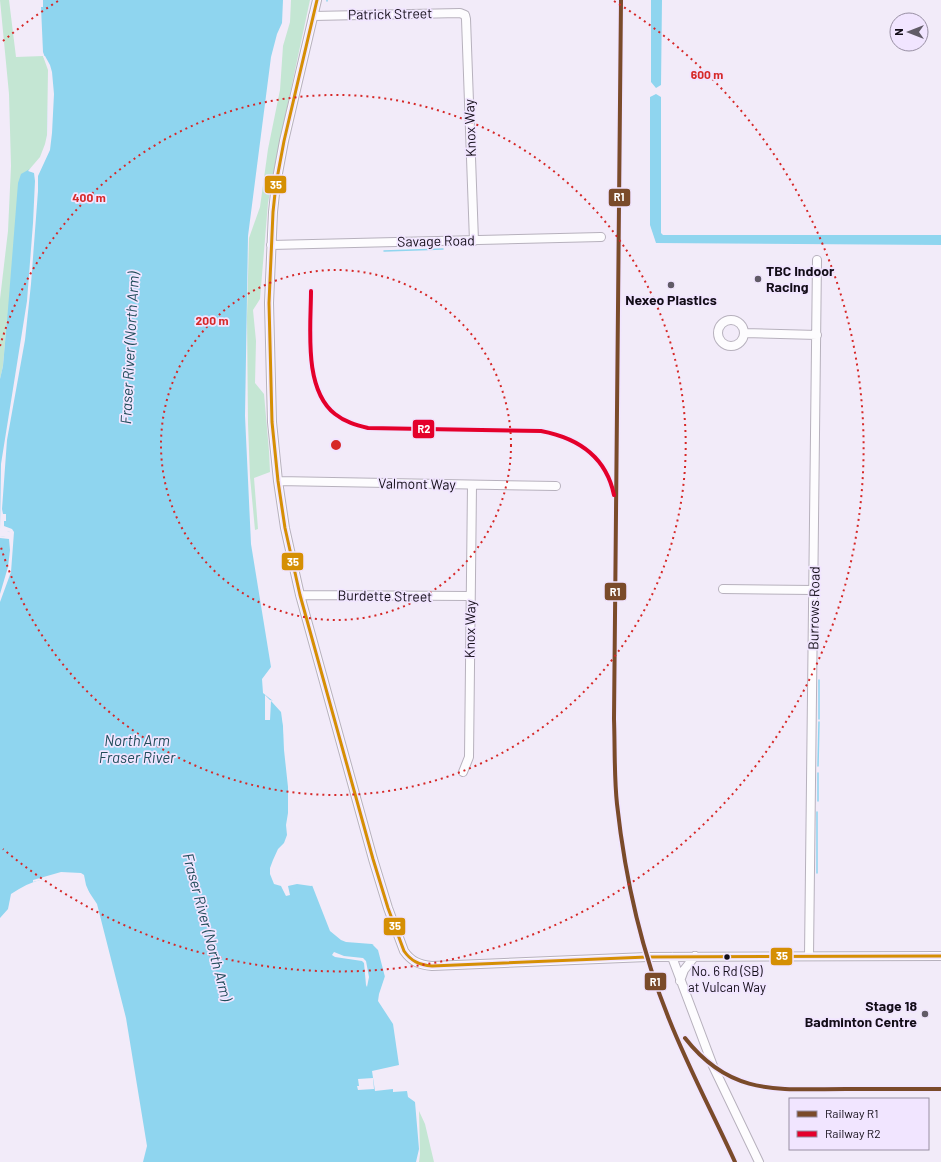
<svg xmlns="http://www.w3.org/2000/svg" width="941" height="1162" font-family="Barlow,sans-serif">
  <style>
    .green { fill: #c4e6d3 }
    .water { fill: #8fd5ef }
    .pier { fill: #f2ebf9 }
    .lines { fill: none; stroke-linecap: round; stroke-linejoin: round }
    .stream { stroke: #8fd5ef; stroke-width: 1.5 }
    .minor-casing { stroke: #b7b1bd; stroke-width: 10 }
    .minor { stroke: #fdfcfe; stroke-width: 8 }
    .bus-1-casing { stroke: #f1e5ff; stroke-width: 6 }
    .bus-1 { stroke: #d58f04; stroke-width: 3 }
    .rail-1-casing { stroke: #f1e5ff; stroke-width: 7 }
    .rail-2-casing { stroke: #f1e5ff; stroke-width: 7 }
    .rail-1 { stroke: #7a4b2a; stroke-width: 4 }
    .rail-2 { stroke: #e4002b; stroke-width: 4 }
    .ring { fill: none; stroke: #d62828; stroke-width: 2; stroke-dasharray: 2 4 }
    .poi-dot { fill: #615b67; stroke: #f1e5ff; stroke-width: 1.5 }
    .bus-dot { fill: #130d18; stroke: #f1e5ff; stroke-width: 1.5 }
    .labels { text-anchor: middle; stroke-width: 3.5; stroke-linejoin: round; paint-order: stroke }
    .bus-label { font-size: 13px; fill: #130d18; stroke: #f1e5ff }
    .street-label { font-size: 14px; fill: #130d18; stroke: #f1e5ff }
    .poi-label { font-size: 14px; font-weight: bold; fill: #130d18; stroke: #f1e5ff; text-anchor: start }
    .water-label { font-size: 15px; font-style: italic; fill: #204c5a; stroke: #f1e5ff }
    .centre { fill: #d62828; stroke: #f1e5ff; stroke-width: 2 }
    .ring-label { font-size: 12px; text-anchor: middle; font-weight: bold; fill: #d62828; stroke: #f1e5ff; stroke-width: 3.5; stroke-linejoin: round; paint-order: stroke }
    .line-badge { stroke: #f1e5ff; stroke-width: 1.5 }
    .badge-label { font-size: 11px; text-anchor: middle; font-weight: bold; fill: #fff }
  </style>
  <rect width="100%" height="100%" fill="#f2ebf9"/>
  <path class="green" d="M0,0H9L16,57L43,56L49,69L47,135L46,150L35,166L29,171L3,373L17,194L8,309L3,366L0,379V299L8,231L11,166L9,94Z
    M291,0H310L276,159L268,203L260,299L253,310L256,341L255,383L264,394L269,451L270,472L254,478L258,529L255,530L250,477L248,424L247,317L249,238L260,207L268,149L280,90L283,46L290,22Z
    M419,1111L425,1124L434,1162H419L420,1154Z"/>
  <path class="water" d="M43,0H283L282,23L277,34L271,57L248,236L245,416L251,544L271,667L262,679L263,693L278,705L282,712L291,814L287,838L274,866L277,882L296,880L312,885L330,931L341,940L346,942L372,944L379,948L386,973L379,994L378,1001L393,1024L399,1065L372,1071L375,1091L393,1089V1092L407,1091L408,1097L415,1102L419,1149L416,1162H143L147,1146L126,1018L97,904L77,874C53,875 31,880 11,894L8,909L0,918V536L11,538L12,533L0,528V379L3,366L8,309L18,183L21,174L35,166L46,150L47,135L49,69L43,52L41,7H43Z
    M651,0H662L661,85L656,88L651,82Z
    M656,94L661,97V233L663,235H941V245L656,243L650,225V97Z"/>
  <path class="pier" d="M43,56H45L50,65L52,72L54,94L52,133L50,150L38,176V191L31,284L25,340L7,440L2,509L3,514H6V521H4V526L12,529L14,532L11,572L0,602V594L8,567L10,550L9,539L0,538V536L10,537V532L0,530L1,464L27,301L33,223L35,181L34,173L28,171L40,157L45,144L47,135L48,70Z
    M265,695L270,700L275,701L281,707L285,716L288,733V752L292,783L293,814L286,846L276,866L277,876L279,881L296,878L303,879L315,885L311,886L297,884L288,886L290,895L286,896L281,886L274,884L270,874V868L273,860L278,849L284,843L287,835L286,825L288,813V787L284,750L283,726L281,712L271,701L270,720H265Z
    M61,872L81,873L84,875L86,885L92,899L83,886L79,878L76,876L49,878L33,882V880Z
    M376,944L381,948L388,972L385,977L378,950L373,945Z
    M334,952L344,956L363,958L366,961L369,977L367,987L366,985L364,963L362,961L335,957L332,955Z
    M373,1078L374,1089L358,1090L357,1086H359L358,1079Z"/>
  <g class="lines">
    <path class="stream" d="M327,1V0
      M384,251L443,249
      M819,719V680
      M818,766L819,722
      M818,801V773
      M817,873V812"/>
    <g class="minor-casing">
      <path id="minor" d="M317,0L284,141L276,184L273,212L269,303L272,422L278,481L285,528L300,595L373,859L388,908L404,951C411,961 419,965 432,966L647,957L941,956
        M313,16L460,13L465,15L466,19L474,241
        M271,245L601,237
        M718 333a13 13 0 1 1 26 0a13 13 0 1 1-26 0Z
        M744,333L817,335
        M278,481L556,486
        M723,589L814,590
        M300,595L470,596
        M463,772L469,757L472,485
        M809,956L817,260
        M672,957L713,1066L759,1162
        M680,981L684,970L695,956"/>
    </g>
    <use href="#minor" class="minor"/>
    <g class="bus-1-casing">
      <path id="bus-1" d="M317,0L284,141L276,184L273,212L269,303L272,422L278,481L285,528L300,595L373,859L388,908L404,951C411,961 419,965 432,966L647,957L941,956"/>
    </g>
    <use href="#bus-1" class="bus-1"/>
    <g class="rail-1-casing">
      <path id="rail-1" d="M621,0L614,719C615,747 614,776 617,804C625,877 641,950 669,1019C688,1067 713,1114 735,1162
        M685,1038C731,1097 779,1089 846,1089C878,1089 909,1089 941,1089"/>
    </g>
    <g class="rail-2-casing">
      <path id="rail-2" d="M311,291C311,327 303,389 335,414C345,422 356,425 368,428L541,431C578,438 606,456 614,495"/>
    </g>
    <use href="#rail-1" class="rail-1"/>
    <use href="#rail-2" class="rail-2"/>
  </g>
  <g class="ring">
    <circle cx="336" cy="445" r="175"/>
    <path d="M0 346A350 350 0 1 1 0 544"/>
    <path d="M3 41A524 524 0 0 1 58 1M614 1A524 524 0 1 1 3 849"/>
  </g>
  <g class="poi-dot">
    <circle cx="758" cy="279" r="4"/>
    <circle cx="671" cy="285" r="4"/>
    <circle cx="925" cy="1014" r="4"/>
  </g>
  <circle class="bus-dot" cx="727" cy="957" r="3.5"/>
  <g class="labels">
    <g class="bus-label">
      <text x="727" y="976">No. 6 Rd (SB)<tspan x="727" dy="16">at Vulcan Way</tspan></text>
    </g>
    <g class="street-label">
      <text transform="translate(390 14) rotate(-1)" y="5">Patrick Street</text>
      <text transform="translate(470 128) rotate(-92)" y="5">Knox Way</text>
      <text transform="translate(436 241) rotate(-1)" y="5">Savage Road</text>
      <text transform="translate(417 484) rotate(1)" y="5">Valmont Way</text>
      <text transform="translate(385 596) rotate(1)" y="5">Burdette Street</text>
      <text transform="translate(814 608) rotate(-89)" y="5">Burrows Road</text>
      <text transform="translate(470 629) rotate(-89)" y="5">Knox Way</text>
    </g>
    <g class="poi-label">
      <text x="766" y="276">TBC Indoor<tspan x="766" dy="16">Racing</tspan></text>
      <text x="671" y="305" text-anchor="middle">Nexeo Plastics</text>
      <text x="917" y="1011" text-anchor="end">Stage 18<tspan x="917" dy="16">Badminton Centre</tspan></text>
    </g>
    <g class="water-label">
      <text transform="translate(130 348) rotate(-87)" y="5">Fraser River (North Arm)</text>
      <text x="137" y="746">North Arm<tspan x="137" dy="17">Fraser River</tspan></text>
      <text transform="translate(207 927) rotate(75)" y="5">Fraser River (North Arm)</text>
    </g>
  </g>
  <circle cx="336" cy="445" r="6" class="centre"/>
  <g class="ring-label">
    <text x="707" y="79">600 m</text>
    <text x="89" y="202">400 m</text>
    <text x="212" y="325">200 m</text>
  </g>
  <g class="line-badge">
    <rect x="264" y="175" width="23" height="19" rx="4" fill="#d58f04"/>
    <rect x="608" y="188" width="23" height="19" rx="4" fill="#7a4b2a"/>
    <rect x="412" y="419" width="23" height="20" rx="4" fill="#e4002b"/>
    <rect x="281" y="552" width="23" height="19" rx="4" fill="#d58f04"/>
    <rect x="604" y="582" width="23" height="19" rx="4" fill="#7a4b2a"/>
    <rect x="383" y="917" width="23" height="19" rx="4" fill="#d58f04"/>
    <rect x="770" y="947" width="23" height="19" rx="4" fill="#d58f04"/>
    <rect x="644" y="972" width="23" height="19" rx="4" fill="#7a4b2a"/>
  </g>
  <g class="badge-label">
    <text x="276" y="189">35</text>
    <text x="619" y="201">R1</text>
    <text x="424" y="433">R2</text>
    <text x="293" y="566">35</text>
    <text x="615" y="596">R1</text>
    <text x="395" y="930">35</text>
    <text x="782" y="960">35</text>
    <text x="655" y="986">R1</text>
  </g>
  <rect x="789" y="1098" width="140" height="52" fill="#f1e5ff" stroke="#988fa3"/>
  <rect x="797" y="1111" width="20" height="6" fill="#7a4b2a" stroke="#988fa3"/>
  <text x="825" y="1118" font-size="12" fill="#130d18">Railway R1</text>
  <rect x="797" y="1131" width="20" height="6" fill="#e4002b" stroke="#988fa3"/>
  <text x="825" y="1138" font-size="12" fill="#130d18">Railway R2</text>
  <g transform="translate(909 32) rotate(270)"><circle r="19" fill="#f1e5ff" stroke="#988fa3"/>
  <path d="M0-3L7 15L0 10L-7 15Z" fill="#615b67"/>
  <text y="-6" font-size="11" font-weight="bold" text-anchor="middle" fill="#130d18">N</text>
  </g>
</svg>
